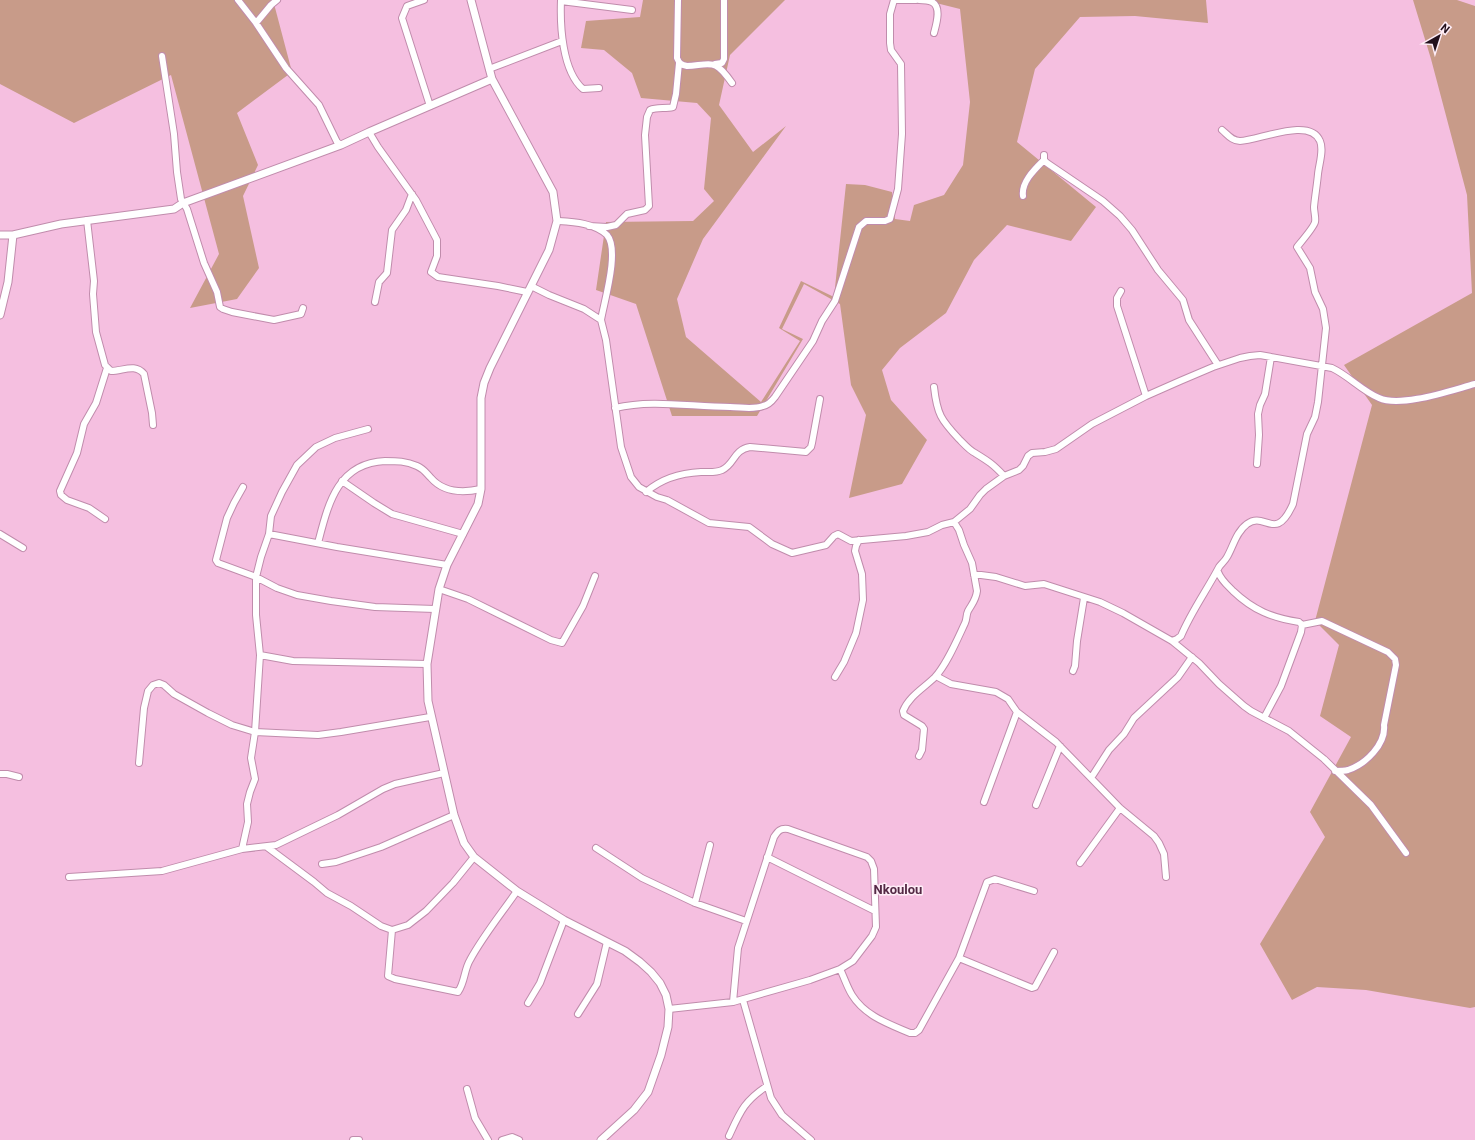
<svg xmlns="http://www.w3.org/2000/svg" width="1475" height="1140" font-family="Roboto,sans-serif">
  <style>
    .green { fill: #c89b89 }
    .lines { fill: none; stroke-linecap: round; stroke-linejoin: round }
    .minor-casing { stroke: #c08cac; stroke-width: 8 }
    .tertiary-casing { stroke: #c08cac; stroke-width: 9 }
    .minor { stroke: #fff; stroke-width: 6 }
    .tertiary { stroke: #fff; stroke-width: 7 }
    .labels { text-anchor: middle; stroke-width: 3; stroke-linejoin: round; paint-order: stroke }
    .quarter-label { font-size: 13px; font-weight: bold; fill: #542945; stroke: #feedf7 }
  </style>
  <rect width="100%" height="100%" fill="#f5bfe0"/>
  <path class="green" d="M0,0H273L292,72L237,113L258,165L243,196L259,268L237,299L190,308L219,254L171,75L74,123L0,84Z
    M643,0H785L730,55L719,105L753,152L786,126L703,239L677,299L686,337L761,402L800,341L779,328L801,281L834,297L846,184L865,185L892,192L895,219L910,221L914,205L944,195L963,165L970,102L960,9L924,0H1206L1208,23L1135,16L1080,17L1035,69L1017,142L1096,207L1071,241L1007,225L974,260L946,313L900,348L882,370L891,400L927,440L902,484L849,498L866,415L851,385L840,304L804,284L782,329L803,339L757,416H672L636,304L596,290L606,222L693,221L714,201L704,189L711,118L697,103L641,98L632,73L604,50L581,48L586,21L640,17Z
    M1413,0H1457L1475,6V1007L1470,1008L1366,990L1317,987L1292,1000L1260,944L1325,837L1310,812L1351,737L1320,716L1339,645L1315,621L1372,405L1344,365L1472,293L1467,195L1431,59Z"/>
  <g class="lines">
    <g class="minor-casing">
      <path id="minor" d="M238,0L256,23L286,68L319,105L337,142L341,145
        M424,0L407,6L402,18L430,106
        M561,0C560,25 562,71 583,89L599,88
        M678,0L677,58C679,63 681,65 687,66C714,64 715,59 732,83
        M894,0H916
        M919,0C923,0 928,0 932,2C942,7 936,25 934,33
        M561,1L632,10
        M256,23L271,5L277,0
        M162,56L174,134L177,172L181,199L187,209L204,263L217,292L220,307L223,309L232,312L274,320L301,314L303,308
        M715,64L722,63L724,59V0
        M489,69L562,41
        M369,132L378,147L416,200L437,240V256L431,272L438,277L498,286L527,292
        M1044,155V160L1047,163L1103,201L1120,216L1132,230L1158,270L1183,300L1189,320L1218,365
        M1023,196C1021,182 1035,169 1044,160
        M87,220L94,281L93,294L96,332L105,365L111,371C123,371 135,363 144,374L152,413L153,425
        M557,221C573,222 595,223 607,235C620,250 604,302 601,320
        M589,226L607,227L616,225L627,214L645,210L649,206L645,135L647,117L650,110C657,107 665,109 673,107L676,94L679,63
        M531,286L549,295L584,309L601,320L606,340L621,447L631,477L639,487L657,497L667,500L709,523L749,527L772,544L792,553L826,545L834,536L838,534L851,541L906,536L928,532L942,525L954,522L970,509L980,495L986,489L1004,476L1019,470L1023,466L1028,456L1032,453L1045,452L1056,449L1092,424L1146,396L1180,381L1213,367L1240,358L1250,356L1260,355L1332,368C1349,376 1362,391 1379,398C1401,408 1452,390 1475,384
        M1121,291L1117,298V306L1146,396
        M375,302L379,282L387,273L392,230L406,210L412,194
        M934,387C937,414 941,420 959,439C964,444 969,450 975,453C988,461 993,464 1004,476
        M615,408C653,399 691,407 730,407C741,407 753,410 763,406C768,405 772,401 775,397L813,341L822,321L835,301L859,227L866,221H885L890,219L898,189L902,134L901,64L891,50L890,43V14L894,0
        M1257,464L1259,435L1258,414L1260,405L1265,394L1271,357
        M342,481L374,503L392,514L463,534
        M243,487L234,503L227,518L216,560L218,563L256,577L277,588L297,595L331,601L375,607L435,609
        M646,492C661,479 681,473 701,472C708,472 716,473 722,470C735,464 733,450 750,447L806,452L811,447L812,443L820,399
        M105,519L89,508L67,500L61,495L60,491L77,453L84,424L96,403L107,368
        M0,534L23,548
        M269,534L337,547L447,565
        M318,543C328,505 337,463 385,461C397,461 406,461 417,466C424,469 426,473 431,478C444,493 463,493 481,489
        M1218,572C1221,580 1227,585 1233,591C1253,610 1272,618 1299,622L1302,625L1322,621L1388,652L1395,659L1396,665L1384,725C1386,744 1366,764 1348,770C1344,771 1340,771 1335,771
        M974,575H981L996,577L1025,586L1044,584L1100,602L1123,613L1172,641L1199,663L1219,684L1244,706L1251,711L1289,731L1324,759L1371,805L1406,853
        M439,589L468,599L551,640L562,643L583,606L595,576
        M1172,641L1177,639L1181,636C1191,612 1207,590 1219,567C1221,564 1225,561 1227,557C1233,547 1236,532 1247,524C1265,510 1275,544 1293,504L1307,434L1315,417L1318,402L1326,328L1323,309L1315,292L1310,268L1297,247C1301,242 1314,227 1315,222C1316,218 1314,212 1314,207C1315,196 1317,185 1318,174C1319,164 1324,150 1320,141C1310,116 1258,141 1240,141C1232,141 1228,135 1222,130
        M260,655L293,661L427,664
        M1073,671L1075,666L1077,641L1084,598
        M936,676L951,684L996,692L1008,699L1017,712L1056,742L1120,808L1154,836L1159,843L1164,854L1166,877
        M835,677L844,662L856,633L863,600L862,574L855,551L856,546L859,540
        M1264,718L1281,686L1301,632L1302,625
        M919,756L922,750L924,729L922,726L904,715L903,711C909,696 924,688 935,677C947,664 957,640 965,623C967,619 966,615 968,611C972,604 976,600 977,591L972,563L964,545L959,530L954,522
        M139,763L144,708L148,691L153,685L159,683L164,685L174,694L208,713L232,725L255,732L318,735L341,732L430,717
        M0,774H7L19,777
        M1091,778L1109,750L1124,734L1134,718L1178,677L1192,657
        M984,802L1017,712
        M1036,805L1060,746
        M267,847L314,882L327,893L351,906L381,926L392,930L408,925L426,911L453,883L474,857
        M596,848L642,878L695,903L746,921
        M242,849L248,822L247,804L250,792L255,779L251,758L255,732L260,655L256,615V577L261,557L269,534L271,516L282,492L297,465L316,447L335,438L368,429
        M767,857L875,911
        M1080,863L1120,808
        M322,864L336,862L381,847L454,815
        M69,877L162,871L242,849L276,845L338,815L383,789L395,784L444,773
        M695,903L710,845
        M392,930L388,976L395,979L458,992C465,982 464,970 470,960C483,936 501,914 517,891
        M959,958L1032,988L1035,987L1054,952
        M840,969C844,977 847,987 852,995C865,1016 889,1024 910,1033H915L919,1030L959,958L987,882L995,879L1034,891
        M743,1000L771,1098L782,1115L811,1140
        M528,1003L540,983L564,920
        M669,1009L733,1002L810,980L840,969L853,961L872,936L876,927L874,869L871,861L867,857L788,829C780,828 778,831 774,837L738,948L733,1002
        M578,1014L597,984L607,942
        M467,1089L475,1118L488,1140
        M729,1136C740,1112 744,1101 767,1086
        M353,1140H359
        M502,1140L512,1137L519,1140"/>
    </g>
    <g class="tertiary-casing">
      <path id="tertiary" d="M471,0L492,79L553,192L557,221L549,250L490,368L484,383L481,398V489L478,504L447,565L439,589L427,664L428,701L454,815L464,843L474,857L517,891L564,920L625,951L640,962L651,972L660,983L666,995L669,1009L668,1027L661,1055L648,1092L634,1110L601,1140
        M0,235H13
        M0,315L8,282L13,235L61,224L174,209L183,203L341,145L369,132L492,79"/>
    </g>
    <use href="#minor" class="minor"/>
    <use href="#tertiary" class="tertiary"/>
  </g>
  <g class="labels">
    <g class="quarter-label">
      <text x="898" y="894">Nkoulou</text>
    </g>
  </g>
  <g transform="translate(1439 36) rotate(39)" stroke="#feedf7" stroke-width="3" paint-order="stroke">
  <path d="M0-3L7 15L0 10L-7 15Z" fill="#23101c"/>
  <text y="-6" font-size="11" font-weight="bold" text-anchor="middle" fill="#23101c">N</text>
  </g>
</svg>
